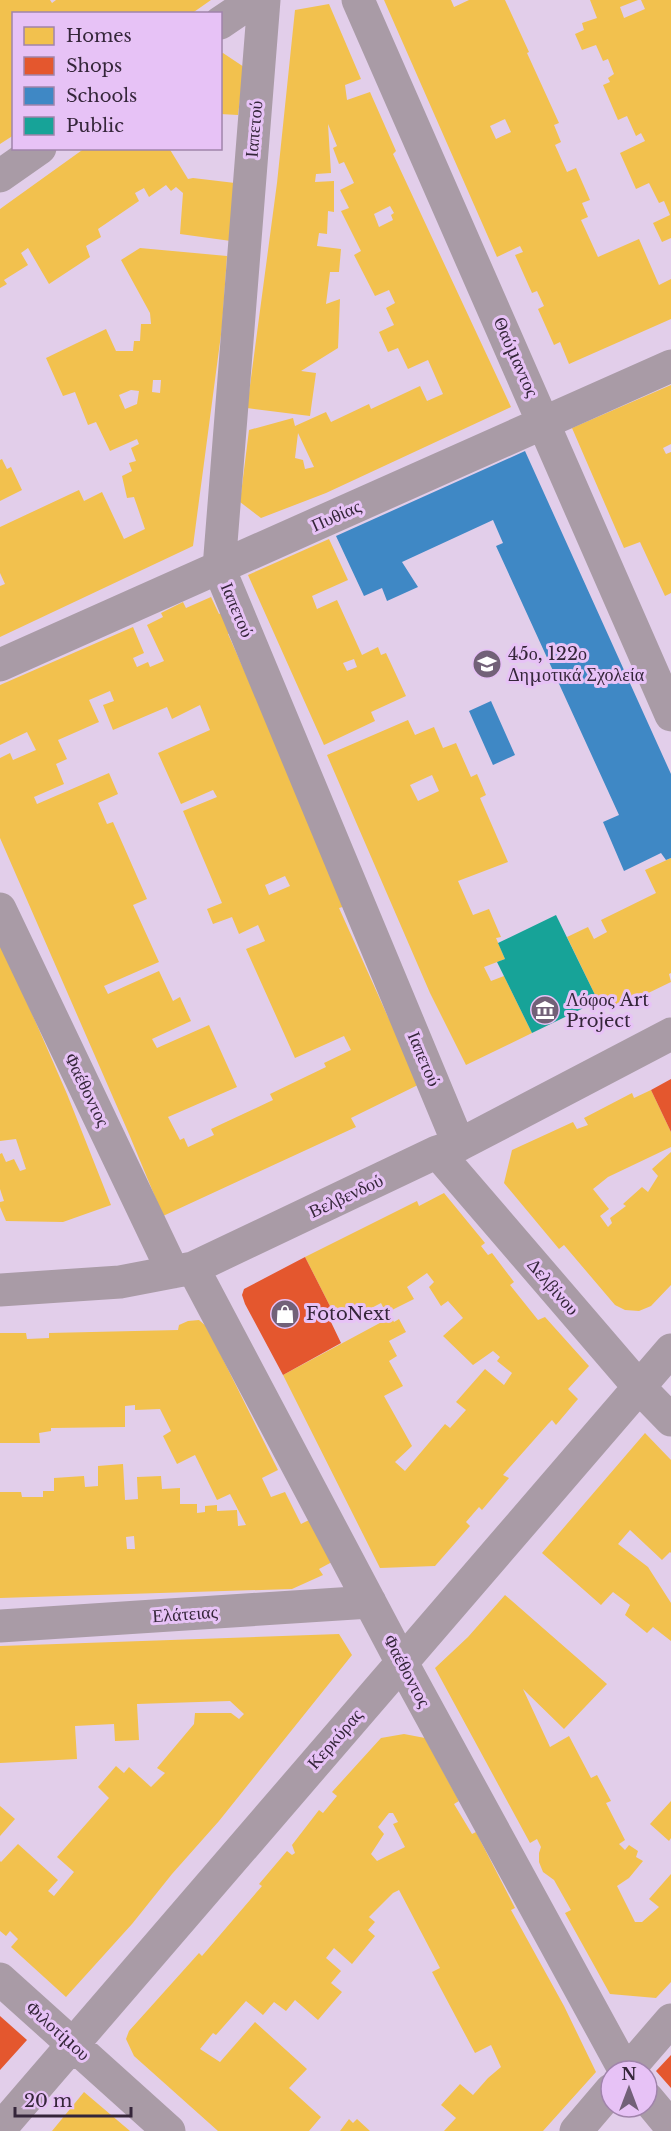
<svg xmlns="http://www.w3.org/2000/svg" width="671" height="2131" font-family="'Libre Baskerville',serif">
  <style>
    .homes { fill: #f2c14e; fill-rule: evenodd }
    .shops { fill: #e4572e }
    .schools { fill: #3f88c5 }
    .public { fill: #17a398 }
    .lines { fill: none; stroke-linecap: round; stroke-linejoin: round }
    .minor { stroke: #a99ba6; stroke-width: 33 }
    .labels { text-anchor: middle; stroke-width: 6; stroke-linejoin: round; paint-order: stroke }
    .street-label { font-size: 18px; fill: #35263a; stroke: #e7c2f6 }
    .poi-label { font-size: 18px; fill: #35263a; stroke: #e7c2f6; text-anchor: start }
  </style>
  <rect width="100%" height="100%" fill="#e2ceea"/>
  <path class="homes" d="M0,0H50L52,3L56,0H211L191,14H14V135L0,144Z
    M384,0H451L454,7L469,0H505L529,52L527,53L559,123L554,125L561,142L555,145L567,172L576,168L590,200L582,203L588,217L581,220L598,257L639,239L659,285L671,279V319L569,364L560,342L554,345L538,309L544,306L537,291L532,293L515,255L523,252L520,246L497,257ZM505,119L511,132L496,139L490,126Z
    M590,0H638L620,7L624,18L645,9L641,0H671V238L662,242L653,223L670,215L664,201L659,203L649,183L636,189L620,153L645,141L641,133L636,136L627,116L618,120L603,85L610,82L608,78L614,74L608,59L603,61L596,45L582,50L575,34L584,30L582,23L597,18Z
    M329,4L361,79L345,85L347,100L370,92L396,151L393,154L511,407L326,493L261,518L240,502L249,430L293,418L295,426L326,412L331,422L369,404L371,409L420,386L427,401L443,394L428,360L408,369L398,348L388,352L379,332L394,325L386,308L395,303L389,290L375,296L354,255L361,251L341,211L349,208L340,190L354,183L344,162L339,164L333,148L337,146L328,124L331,173L316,174L315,182L334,181V212L328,211L327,234L319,233L317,246L341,249L339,272H330L326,304L340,299L338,348L301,371L316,373L310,416L247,408L277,183L295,10ZM390,206L394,213L391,215L393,220L379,227L374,214ZM298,433L314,467L305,469L303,460L295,458Z
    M223,53L244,67L238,115L220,114V54Z
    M85,148H169L188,179L193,178L235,183L231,241L180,234L183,193L176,187L171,191L166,185L149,197L144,188L135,193L139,201L98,229L101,237L86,246L90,257L49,284L28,248L21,253L28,265L4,280L7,284L0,288V209Z
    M140,248L227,256L222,327L193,546L0,637V586L5,584L0,573V527L79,490L84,501L102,492L124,539L145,529L134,497L127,498L122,476L132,471L129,463L136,461L131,448L139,444L137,439L110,451L96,422L88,425L75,392L63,396L46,358L106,329L116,351H133L134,341H140L141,324H151L150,313L121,260ZM153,380H161L160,393L152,392ZM131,390L139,391L137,404L125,409L119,395Z
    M671,385V444L663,448L666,454L671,452V593L665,596L640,542L624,548L572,428Z
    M2,459L7,469L11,467L22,490L0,501V460Z
    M329,539L348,580L312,596L317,609L337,600L362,655L378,647L381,655L386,653L406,696L371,712L375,721L324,745L248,575ZM354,659L357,667L347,671L343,663Z
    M211,597L219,614L225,611L234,631L228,634L287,766L346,906L339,908L388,1017L426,1081L351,1118L356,1127L163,1216L129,1134L0,838V758L10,753L13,760L36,750L27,732L0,745V685L133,627L144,653L133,658L137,667L148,662L150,667L164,661L147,625L163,617L161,613L183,602L186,608ZM110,691L114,701L103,705L113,730L167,707L172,719L200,705L210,730L158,753L181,804L213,790L217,797L183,811L222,903L207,909L213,924L232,917L239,934L258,925L265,941L246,949L295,1058L344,1036L351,1050L324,1063L326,1067L270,1094L273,1100L211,1129L214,1135L188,1147L184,1138L180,1140L168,1117L237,1087L209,1025L157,1048L152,1039L191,1021L180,997L173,1001L159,971L108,994L104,986L159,962L133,905L147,899L113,822L107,824L98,803L118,794L109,773L37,804L34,797L64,784L56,764L67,759L58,740L99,722L89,700ZM285,876L290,886L269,895L265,885Z
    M408,720L415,735L434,727L443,748L456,743L471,777L477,774L486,795L480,798L508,862L458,881L473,915L489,909L501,937L496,938L505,959L484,967L491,981L504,976L532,1033L466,1065L430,993L327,755ZM432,775L439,791L418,801L410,785Z
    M671,858V973L669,974L671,982L611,1011L604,998L598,1001L567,937L588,927L594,939L607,932L601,920L656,893L645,870Z
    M0,940L67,1094L111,1205L63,1222L6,1221L0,1207V1202L4,1201L0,1189V1154L2,1153L6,1162L14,1159L20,1171L26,1169L16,1139L0,1141Z
    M651,1090L671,1132V1147L608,1177L593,1189L609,1209L600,1216L608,1227L612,1223L610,1218L626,1206L623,1204L642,1187L648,1192L658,1176L652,1169L671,1152V1285L651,1306L639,1311L625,1310L615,1305L564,1245L559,1249L504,1183L512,1150L573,1122L577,1129L588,1125L584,1118L632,1093L634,1098Z
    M444,1193L485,1243L481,1246L488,1255L492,1253L514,1282L510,1285L538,1320L545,1317L589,1366L568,1389L578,1399L556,1425L552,1420L548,1424L503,1475L509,1478L482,1510L479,1507L466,1522L470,1526L435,1566L380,1568L283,1375L391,1317L394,1322L399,1319L406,1332L389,1341L397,1356L389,1361L403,1386L384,1396L412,1446L395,1462L405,1471L445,1424L450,1428L466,1410L456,1402L485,1369L504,1385L512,1373L497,1361L500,1357L493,1351L473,1365L443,1336L463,1318L448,1301L441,1306L429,1287L434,1282L427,1273L407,1287L414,1299L386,1313L381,1303L362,1313L358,1304L335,1316L305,1257L417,1201L419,1206Z
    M199,1320L207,1327L278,1470L262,1478L271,1497L285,1492L301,1524L309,1520L332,1562L319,1569L323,1575L292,1589L0,1598V1492H21L22,1497H43V1491H54V1478L84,1476L85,1487L98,1486V1466L123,1464L125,1500L138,1499L137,1477L161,1476L162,1489L180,1488V1504H197V1513L205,1512V1506L217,1505V1511L237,1510L238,1526L246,1525L230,1494L217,1500L195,1455L177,1464L163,1436L171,1431L160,1409L135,1410V1405L125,1406V1427L51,1428V1431L39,1433L40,1443H0V1333H26L27,1339L49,1338V1333L178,1330L179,1325L188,1321ZM134,1536L135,1549H127L126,1537Z
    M645,1433L671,1460V1553L670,1552L662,1560L630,1530L618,1544L648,1567L671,1603V1641L653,1627L647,1633L625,1615L630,1605L613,1592L601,1605L542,1553Z
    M505,1595L607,1684L564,1729L523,1689L550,1747L569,1736L591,1778L597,1775L611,1801L606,1803L625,1840L619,1844L625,1850L629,1845L638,1851L636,1857L643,1861L629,1878L617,1886L635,1922H642L659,1907L649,1899L671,1874V1982L656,1998L610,1994L565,1913L571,1910L554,1880L543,1872L539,1862V1853L541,1847L537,1839L530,1843L435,1668L468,1637Z
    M339,1634L352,1655L219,1821L172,1874L132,1924L66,1997L11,1947L18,1939L10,1931L6,1936L0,1931V1861L1,1862L18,1844L58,1880L48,1891L54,1896L74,1872L57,1857L109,1798L98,1787L116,1766L124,1773L129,1767L151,1787L165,1773L157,1768L194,1724L195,1713H231L239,1719L244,1714L230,1701L137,1704L139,1740L115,1741L114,1724L75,1726L77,1759L0,1763V1646Z
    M404,1734L425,1738L459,1801L454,1804L472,1834L476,1832L515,1908L511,1910L564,2006L596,2072L543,2131H444L456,2118L441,2105L460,2084L473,2095L488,2078L501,2067L491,2045L475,2053L432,1972L440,1968L399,1890L393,1893L369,1917L375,1922L368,1930L375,1936L352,1964L334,1948L326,1958L341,1971L331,1983L342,1992L318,2020L295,2000L286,2011L274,2002L263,2015L246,2001L216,2035L213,2033L200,2049L220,2062L255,2022L307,2069L289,2088L321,2117L309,2131H218L134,2056L126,2039L129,2031L199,1953L202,1956L262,1886L259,1884L287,1851L292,1855L295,1853L292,1845L319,1810L323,1813L337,1796L332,1792L381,1738ZM389,1813H393L398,1822L393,1824L405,1847L377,1861L371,1854L384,1834L378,1827Z
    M671,1801V1838L669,1841L650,1824Z
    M0,1806L15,1819L0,1836Z
    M84,2092L130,2131H52Z
    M349,2119L353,2123L357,2119L370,2131H340Z"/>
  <path class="shops" d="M671,1079V1132L651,1090Z
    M305,1257L335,1316L330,1320L341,1343L283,1375L245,1304L242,1295L244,1289Z
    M0,2016L27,2040L0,2070Z
    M671,2055V2088L656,2071Z"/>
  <path class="schools" d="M525,451L671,774V858L666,860L661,853L624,871L603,822L619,815L496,546L503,543L493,520L402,562L418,587L387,601L382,588L364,596L336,536Z
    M491,701L515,755L493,765L469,711Z"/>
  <path class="public" d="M556,915L598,1001L532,1033L497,962L505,959L498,943Z"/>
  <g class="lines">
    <path class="minor" d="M264,0L219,568L459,1145
      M358,0L671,715
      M220,23L254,0
      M0,176L40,148
      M0,665L671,366
      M0,909L173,1272
      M437,1152L639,1387L671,1420
      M193,1268L401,1661L625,2071
      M0,1290L120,1282L193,1268L437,1152L459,1145L671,1034
      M0,1626L370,1602
      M0,1979L169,2131
      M627,2071L671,2020
      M647,2098L671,2127
      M0,2129L671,1350
      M576,2131L611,2090"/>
  </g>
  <defs>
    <g id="school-disc" transform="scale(1.5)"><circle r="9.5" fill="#726178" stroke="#e7c2f6"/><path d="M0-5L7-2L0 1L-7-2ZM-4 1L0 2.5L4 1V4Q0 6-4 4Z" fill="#fff"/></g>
    <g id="museum-disc" transform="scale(1.5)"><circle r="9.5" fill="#726178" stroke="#e7c2f6"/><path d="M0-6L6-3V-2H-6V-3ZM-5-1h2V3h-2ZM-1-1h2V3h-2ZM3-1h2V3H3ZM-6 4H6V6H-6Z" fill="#fff"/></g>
    <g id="shop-disc" transform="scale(1.5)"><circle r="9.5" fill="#726178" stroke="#e7c2f6"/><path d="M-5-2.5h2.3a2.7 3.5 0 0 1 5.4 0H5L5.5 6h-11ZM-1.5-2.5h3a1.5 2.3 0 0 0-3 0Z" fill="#fff"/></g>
  </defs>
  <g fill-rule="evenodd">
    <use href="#school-disc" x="487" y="664"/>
    <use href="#museum-disc" x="545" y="1010"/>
    <use href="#shop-disc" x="285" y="1314"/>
  </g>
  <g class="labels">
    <g class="street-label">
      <text transform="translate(254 129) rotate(-85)" y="6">Ιαπετού</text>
      <text transform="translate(516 357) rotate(66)" y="6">Θαύμαντος</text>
      <text transform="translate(336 516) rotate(-24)" y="6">Πυθίας</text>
      <text transform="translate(237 610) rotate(67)" y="6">Ιαπετού</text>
      <text transform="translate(424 1059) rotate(67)" y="6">Ιαπετού</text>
      <text transform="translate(87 1090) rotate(64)" y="6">Φαέθοντος</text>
      <text transform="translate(346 1196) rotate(-25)" y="6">Βελβενδού</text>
      <text transform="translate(553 1287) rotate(49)" y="6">Δελβίνου</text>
      <text transform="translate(185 1614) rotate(-4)" y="6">Ελάτειας</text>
      <text transform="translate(407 1671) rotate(62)" y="6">Φαέθοντος</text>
      <text transform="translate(335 1739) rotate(-49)" y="6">Κερκύρας</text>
      <text transform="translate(58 2031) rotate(42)" y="6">Φιλοτίμου</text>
    </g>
    <g class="poi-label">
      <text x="508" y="660">45ο, 122ο<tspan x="508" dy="21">Δημοτικά Σχολεία</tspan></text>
      <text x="566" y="1006">Λόφος Art<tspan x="566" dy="21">Project</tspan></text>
      <text x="306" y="1320">FotoNext</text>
    </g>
  </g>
  <rect x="12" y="12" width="210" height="138" fill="#e7c2f6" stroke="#a084ab" stroke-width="1.5"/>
  <rect x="24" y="27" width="30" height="18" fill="#f2c14e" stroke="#a084ab" stroke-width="1.5"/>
  <text x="66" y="42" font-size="18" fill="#35263a">Homes</text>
  <rect x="24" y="57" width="30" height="18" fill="#e4572e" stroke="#a084ab" stroke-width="1.5"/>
  <text x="66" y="72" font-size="18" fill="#35263a">Shops</text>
  <rect x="24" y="87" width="30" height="18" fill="#3f88c5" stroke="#a084ab" stroke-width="1.5"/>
  <text x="66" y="102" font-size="18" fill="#35263a">Schools</text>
  <rect x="24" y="117" width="30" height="18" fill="#17a398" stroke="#a084ab" stroke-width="1.5"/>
  <text x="66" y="132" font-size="18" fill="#35263a">Public</text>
  <g transform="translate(629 2089)"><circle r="28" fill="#e7c2f6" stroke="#a084ab" stroke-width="1.5"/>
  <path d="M0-4.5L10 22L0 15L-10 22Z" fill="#726178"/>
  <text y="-9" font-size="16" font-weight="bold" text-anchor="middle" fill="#35263a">N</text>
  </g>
  <path d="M15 2107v9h116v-9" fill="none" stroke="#35263a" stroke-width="3"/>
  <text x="24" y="2107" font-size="18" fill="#35263a" stroke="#e7c2f6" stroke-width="4.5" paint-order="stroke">20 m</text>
</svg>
